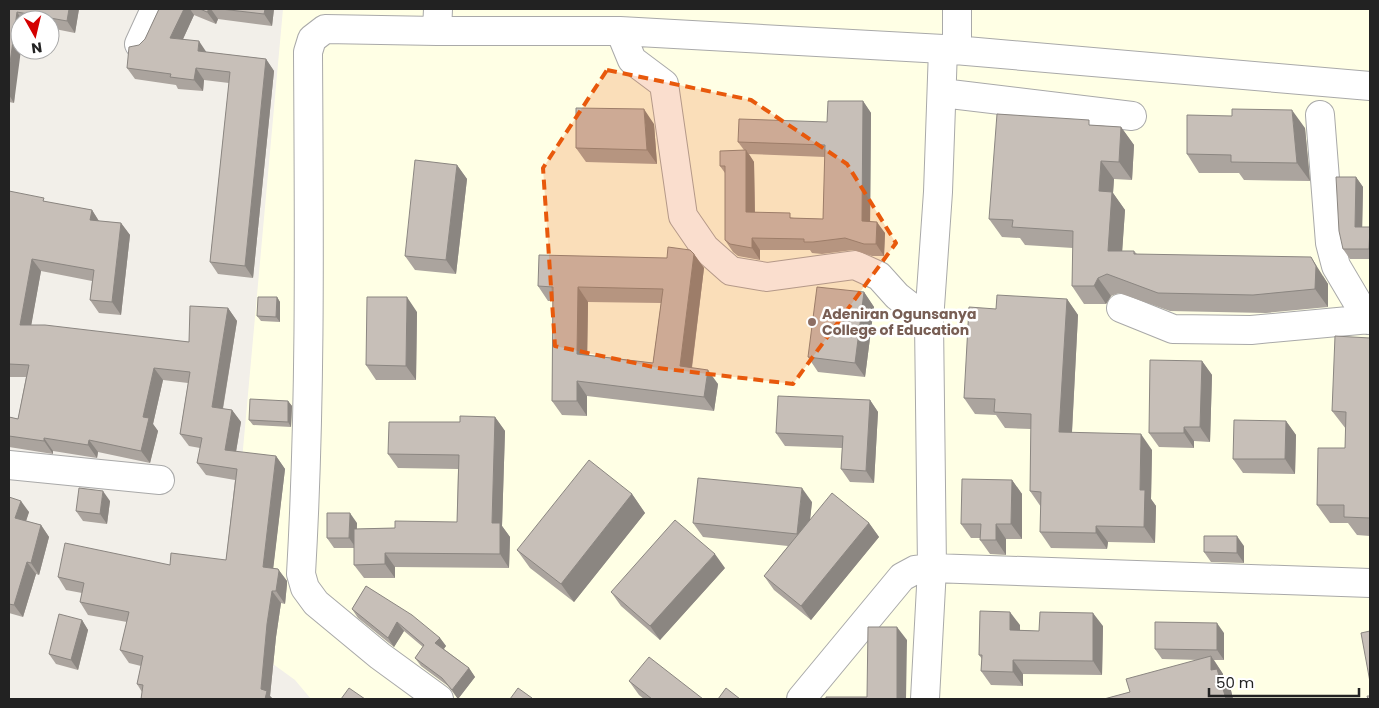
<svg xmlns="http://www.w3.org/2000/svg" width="1379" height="708" font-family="Poppins,sans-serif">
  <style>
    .education { fill: #ffffe5 }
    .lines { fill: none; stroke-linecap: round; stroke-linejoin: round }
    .minor-casing { stroke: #a9a9a9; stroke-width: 30 }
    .minor { stroke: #fff; stroke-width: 28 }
    .wall { fill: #aba49e; fill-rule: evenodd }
    .shaded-wall { fill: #8b8681 }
    .building { fill: #c7bfb8; stroke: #8b8681; fill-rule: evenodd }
    .marked { fill: #e8590c; fill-opacity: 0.2; stroke: #e8590c; stroke-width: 4; stroke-dasharray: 10 6; stroke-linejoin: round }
    .education-dot { fill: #8d6e63; stroke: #fff; stroke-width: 2 }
    .labels { text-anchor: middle; stroke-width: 5; stroke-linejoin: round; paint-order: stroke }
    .education-label { font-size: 14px; font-weight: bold; fill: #785e54; stroke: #fff; text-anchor: start }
  </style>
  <rect width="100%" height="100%" fill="#f2efe9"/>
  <path class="education" d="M283,9H1370V699H311L295,680L262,656L226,636Z"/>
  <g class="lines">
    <g class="minor-casing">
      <path id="minor" d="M437,31L438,9
        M620,31L632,60L664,84L683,216L705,248L731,271L767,277L855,265L879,276L897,296L929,321
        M139,44L155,9
        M957,50V9
        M942,93L1132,116
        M1320,115L1330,243L1336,266L1368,320
        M1121,308L1173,329L1251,330L1370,319
        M9,465L160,480
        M439,699L380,656L316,603L305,588L301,574C311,400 309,226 308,52L312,39L325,29L437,31H620L943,49L1370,86
        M801,699L902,577L915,570L932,568L1370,583
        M925,699L932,568L929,321L938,192L943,49"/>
    </g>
    <use href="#minor" class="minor"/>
  </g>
  <path class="wall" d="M9,9H79L75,33L50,28V20H20L14,103L9,102Z
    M159,9H274L272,26L218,19L216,24L194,15L183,39L206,52L266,59L274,71L253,278L218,274L210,262L229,83L204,80L203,91L178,89L176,85L135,79L127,68L139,45L145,39Z
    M863,101L871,113L870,221L885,233L884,256H872L853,250L822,254L812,253L810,250H760V260L738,256L733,252L725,240V173L720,166L744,150L738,142L827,122ZM749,154L825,157L823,219L794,218L755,212L754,162Z
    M654,124L657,164L586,162L576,148Z
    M1092,125L1121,127L1134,145L1132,180L1114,179L1113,193L1125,210L1122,251H1134L1137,254L1323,276L1328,284V307L1266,313L1170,311L1119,293L1111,296L1106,304H1084L1072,286L1073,248L1025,245L1020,238L1002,237L989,219Z
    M1305,128L1310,181L1244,180L1239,173H1199L1187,154Z
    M457,165L467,179L456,274L415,270L405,256Z
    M1356,177L1363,187L1362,227L1370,228V259H1350L1343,249Z
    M9,191L47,202L92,210L99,221L121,223L130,235L121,315L99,313L90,300L92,281L41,271L31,325L189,342L228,308L237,321L223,409L232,410L241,422L236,452L276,456L285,469L273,568L278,569L287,581V584L285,604L281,603L276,637L270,696L273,699H141L142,692L137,684L141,666L129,663L120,650L127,622L88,615L80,602L82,593L66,590L58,577L226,560L235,480L206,475L197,463L200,448L189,446L180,434L188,383L163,380L153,424L158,431L150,463L98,452L97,458L53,451V454L9,447V417L18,419L26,377H9Z
    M694,254L704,268L692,368L718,384L714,411L587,396V416L562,415L552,401L553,301H548L538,286L667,258ZM588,302L661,303L653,363L587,355Z
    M864,292L874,307L865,377L818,372L808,357Z
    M277,297L280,302V322L261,321L257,316Z
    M1067,299L1078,315L1072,433L1152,450L1151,499L1156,506L1155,543L1108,542L1107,549L1051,548L1040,532L1041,507L1030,491L1031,429L1005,428L996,415L975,414L964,398L996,309Z
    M417,312L416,380H376L366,365Z
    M1370,338V536L1357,535L1348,523H1330L1317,505L1345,448L1346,429L1332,411Z
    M1202,361L1212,375L1210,442L1194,441V448L1159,447L1149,433Z
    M870,400L878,412L874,483L850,482L841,469L842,448L785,446L776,433Z
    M288,401L292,406L291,427L253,425L249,420Z
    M495,417L505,431L502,526L510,537L509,568L395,567V578H364L354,565V548H334L327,538L357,523V529L395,528L457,522L458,469L398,468L388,454L460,422Z
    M1286,421L1296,435L1295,474L1243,473L1233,459Z
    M1012,480L1022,494V539H1006V555L990,554L980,540V538H971L961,524Z
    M632,494L645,513L574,602L530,568L517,550Z
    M9,497L29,512L26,521L41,525L49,537L39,575L36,574L23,617L9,613Z
    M110,501L107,524L83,521L76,511Z
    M812,502L810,519L869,523L879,537L811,620L774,590L764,576L788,546L703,537L693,523Z
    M1244,546V563L1211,562L1204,552Z
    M725,568L660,640L621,606L611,592Z
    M366,586L440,638L446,646L444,649L469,668L475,677L458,699L448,686L421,666L415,658L423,647L404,631L394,647L358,618L352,609Z
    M82,620L88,630L78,670L56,664L49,654Z
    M1020,625V630L1039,631L1103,626L1102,675L1023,674V686L991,685L981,671L982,659L979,655Z
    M1224,633V660H1214L1223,674V677L1230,686L1233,699H1104L1130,692L1199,660L1162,659L1155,649Z
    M629,681L703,699H644L639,695Z"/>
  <path class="shaded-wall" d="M69,9H79L75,33L67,21Z
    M184,9H190L194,15L178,50L170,38Z
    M209,9H211L218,19L216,24L207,12Z
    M265,9H274L272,26L264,14Z
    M17,12L22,20H20V50H21L14,103L9,95V70Z
    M199,41L207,53L198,51Z
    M266,59L274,71L253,278L245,266Z
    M196,68L204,80L203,91L194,80Z
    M863,101L871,113L870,233L862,221Z
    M644,109L654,124L657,164L647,150Z
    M1292,110L1305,128L1310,181L1297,163Z
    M1121,127L1134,145L1132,180L1119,162Z
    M746,150L754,162L755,224L746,212Z
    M1101,161L1114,179L1113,193L1125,210L1121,269L1108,251L1099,191Z
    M457,165L467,179L456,274L446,260Z
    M1356,177L1363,187L1362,237L1355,227Z
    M92,210L100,223L90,220Z
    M877,222L885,233L884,256L876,244Z
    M121,223L130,235L121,315L112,302Z
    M1370,227V251L1369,249Z
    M752,238L760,250V260L752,248Z
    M694,254L704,268L690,381L680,366Z
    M1311,257L1328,284V307L1315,289Z
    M32,259L41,271L29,338L20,325Z
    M1098,278L1111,296L1106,304L1094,286Z
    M578,287L588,302L587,368L577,354Z
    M864,292L874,307L865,377L855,363Z
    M277,297L280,302V322L276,317Z
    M407,297L417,312L416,380L406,366Z
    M1067,299L1078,315L1071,449L1059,432Z
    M228,308L237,321L221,419L212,407Z
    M1202,361L1212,375L1210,442L1200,427Z
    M154,368L163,380L153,424L158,431L150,463L141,451L143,417Z
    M708,370L718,384L714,411L704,397Z
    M577,381L587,396V416L577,401Z
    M870,400L878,412L874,483L866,471Z
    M288,401L292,406L291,427L288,422Z
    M232,410L241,422L234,463L225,450Z
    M495,417L505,431L502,526L510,537L509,568L500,554L492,523Z
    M1286,421L1296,435L1295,474L1285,459Z
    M1184,427L1194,441V448L1184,433Z
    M1141,434L1152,450L1151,499L1156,506L1155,543L1144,527L1140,490Z
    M44,438L53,451V454L44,441Z
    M89,440L98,452L97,458L88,445Z
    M276,456L285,469L272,579L263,567Z
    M1012,480L1022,494V539L1011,524Z
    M802,488L812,502L807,548L797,534Z
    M103,491L110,501L107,524L100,514Z
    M632,494L645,513L574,602L561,584Z
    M21,501L29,512L23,530L15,518Z
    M350,513L357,523L356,548L349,538Z
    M869,523L879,537L811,620L801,606Z
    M996,524L1006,539V555L996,540Z
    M41,525L49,537L39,575L31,563Z
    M1096,526L1108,542L1107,549L1096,533Z
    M1237,536L1244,546V563L1237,553Z
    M385,553L395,567V578L385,564Z
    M715,554L725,568L660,640L650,626Z
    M27,562L36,574L23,617L14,605Z
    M278,569L287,581V584L285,604L276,591Z
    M272,591L281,603L276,637L270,696L273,699H265L261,689L267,624Z
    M1010,612L1020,625V644L1010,630Z
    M1093,613L1103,626L1102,675L1093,661Z
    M82,620L88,630L78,670L71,660Z
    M397,622L404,631L394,647L388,638Z
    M1217,623L1224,633V660L1217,650Z
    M897,627L907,640L906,699H897Z
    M440,638L446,646L441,652L435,643Z
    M1211,656L1223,674V677L1230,686L1233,699H1226L1211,670Z
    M1013,660L1023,674V686L1013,672Z
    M469,668L475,677L458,699L452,690Z"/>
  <path class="building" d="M9,9H69L67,21L17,12L9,70Z
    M159,9H184L170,38L199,41L198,51L266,59L245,266L210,262L230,72L196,68L194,80L170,77L171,74L127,68L129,47L139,45L145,39Z
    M200,9H209L207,12Z
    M221,9H265L264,14Z
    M828,101H863L862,221L877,222L876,244H864L845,238L813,242H804V239L752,238V248L730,244L725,240V166H720V151L746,150V212L790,213V218L823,219L825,145L738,142L739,119L827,122Z
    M576,108L644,109L647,150L576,148Z
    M1232,109L1292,110L1297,163L1231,162V155L1187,154V115L1232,116Z
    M997,114L1089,120V125L1121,127L1119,162L1101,161L1099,191L1112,192L1108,251H1134V254L1311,257L1316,266L1315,289L1253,295L1158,293L1107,274L1098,278L1094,286H1072L1073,231L1012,227L1013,220L989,219Z
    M415,160L457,165L446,260L405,256Z
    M1336,177H1356L1355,227H1370L1369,249H1343L1339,231Z
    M9,191L44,198L43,201L92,210L90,220L121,223L112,302L90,300L94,270L32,259L20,325H45L189,342L190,306L228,308L212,407L232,410L225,450L276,456L263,567L278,569L279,571L276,591H272L267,624L261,689L267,691L265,699H141L143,685L137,684L143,656L120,650L129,612L80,602L84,583L58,577L65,543L170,565L171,553L226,560L237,469L197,463L202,438L180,434L190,372L154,368L143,417L149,418L141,451L89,440L88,445L44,438V441L9,436V417L18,419L29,365L9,364Z
    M668,247L690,250L694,254L680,366L708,370L704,397L577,381V401H552L553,287L538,286L539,255L667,258ZM578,287L663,289L653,363L577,354Z
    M817,287L864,292L855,363L808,357Z
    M997,295L1067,299L1059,432L1141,434L1140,490H1145L1144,527L1096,526V533L1040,532L1041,492L1030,491L1031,414L994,412L995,399L964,398L969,307L996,309Z
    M258,297H277L276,317L257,316Z
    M367,297H407L406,366L366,365Z
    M1335,336L1370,338V518L1344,517V505H1317L1318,448H1345L1346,412L1332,411Z
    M1150,360L1202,361L1200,427H1184V433H1149Z
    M778,396L870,400L866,471L841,469L843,436L776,433Z
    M250,399L288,401V422L249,420Z
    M460,416L495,417L492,523H500V554L385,553V564L354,565V529L395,528V521L457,522L459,455L388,454L389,422H460Z
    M1234,420L1286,421L1285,459H1233Z
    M589,460L632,494L561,584L517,550Z
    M698,478L802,488L797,534L693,523Z
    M962,479L1012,480L1011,524H996V540H980L981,524H961Z
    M79,488L103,491L100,514L76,511Z
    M832,493L869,523L801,606L764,576Z
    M9,497L21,501L15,518L41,525L31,563L27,562L14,605L9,604Z
    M327,513H350L349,538H327Z
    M675,520L715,554L650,626L611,592Z
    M1204,536H1237V553L1204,552Z
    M366,586L412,615L440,638L435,643L469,668L452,690L442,678L415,658L424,645L397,622L388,638L352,609Z
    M980,611L1010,612V630L1039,631L1040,612L1093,613V661L1013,660V672L981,671L982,655H979Z
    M59,614L82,620L71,660L49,654Z
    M1155,622L1217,623V650L1155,649Z
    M868,627H897V699H826V697H867Z
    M1370,631V682L1361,633Z
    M1211,656V670L1217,669L1226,699H1104L1130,692L1126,679Z
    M649,657L703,699H652L629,681Z
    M349,688L365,699H341Z
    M518,688L532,698L531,699H510Z
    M726,688L740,699H718Z
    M1367,696H1370V699H1368Z"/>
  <path class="marked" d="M607,70L751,100L847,164L896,243L793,384L658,368L555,346L543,168Z"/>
  <circle class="education-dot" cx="812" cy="322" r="5"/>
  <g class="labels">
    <g class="education-label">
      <text x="822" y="319">Adeniran Ogunsanya<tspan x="822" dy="16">College of Education</tspan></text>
    </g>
  </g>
  <rect width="1379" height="708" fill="none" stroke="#222222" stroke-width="20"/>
  <g transform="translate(35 35) rotate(172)"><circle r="24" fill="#ffffff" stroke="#a7a7a7"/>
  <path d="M0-4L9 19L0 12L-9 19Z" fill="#d40000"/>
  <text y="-8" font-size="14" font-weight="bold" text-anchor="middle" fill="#222222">N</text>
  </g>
  <path d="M1209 688v8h150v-8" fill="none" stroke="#222222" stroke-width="2.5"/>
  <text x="1216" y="688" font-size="15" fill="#222222" stroke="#ffffff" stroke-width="4" paint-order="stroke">50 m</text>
</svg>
